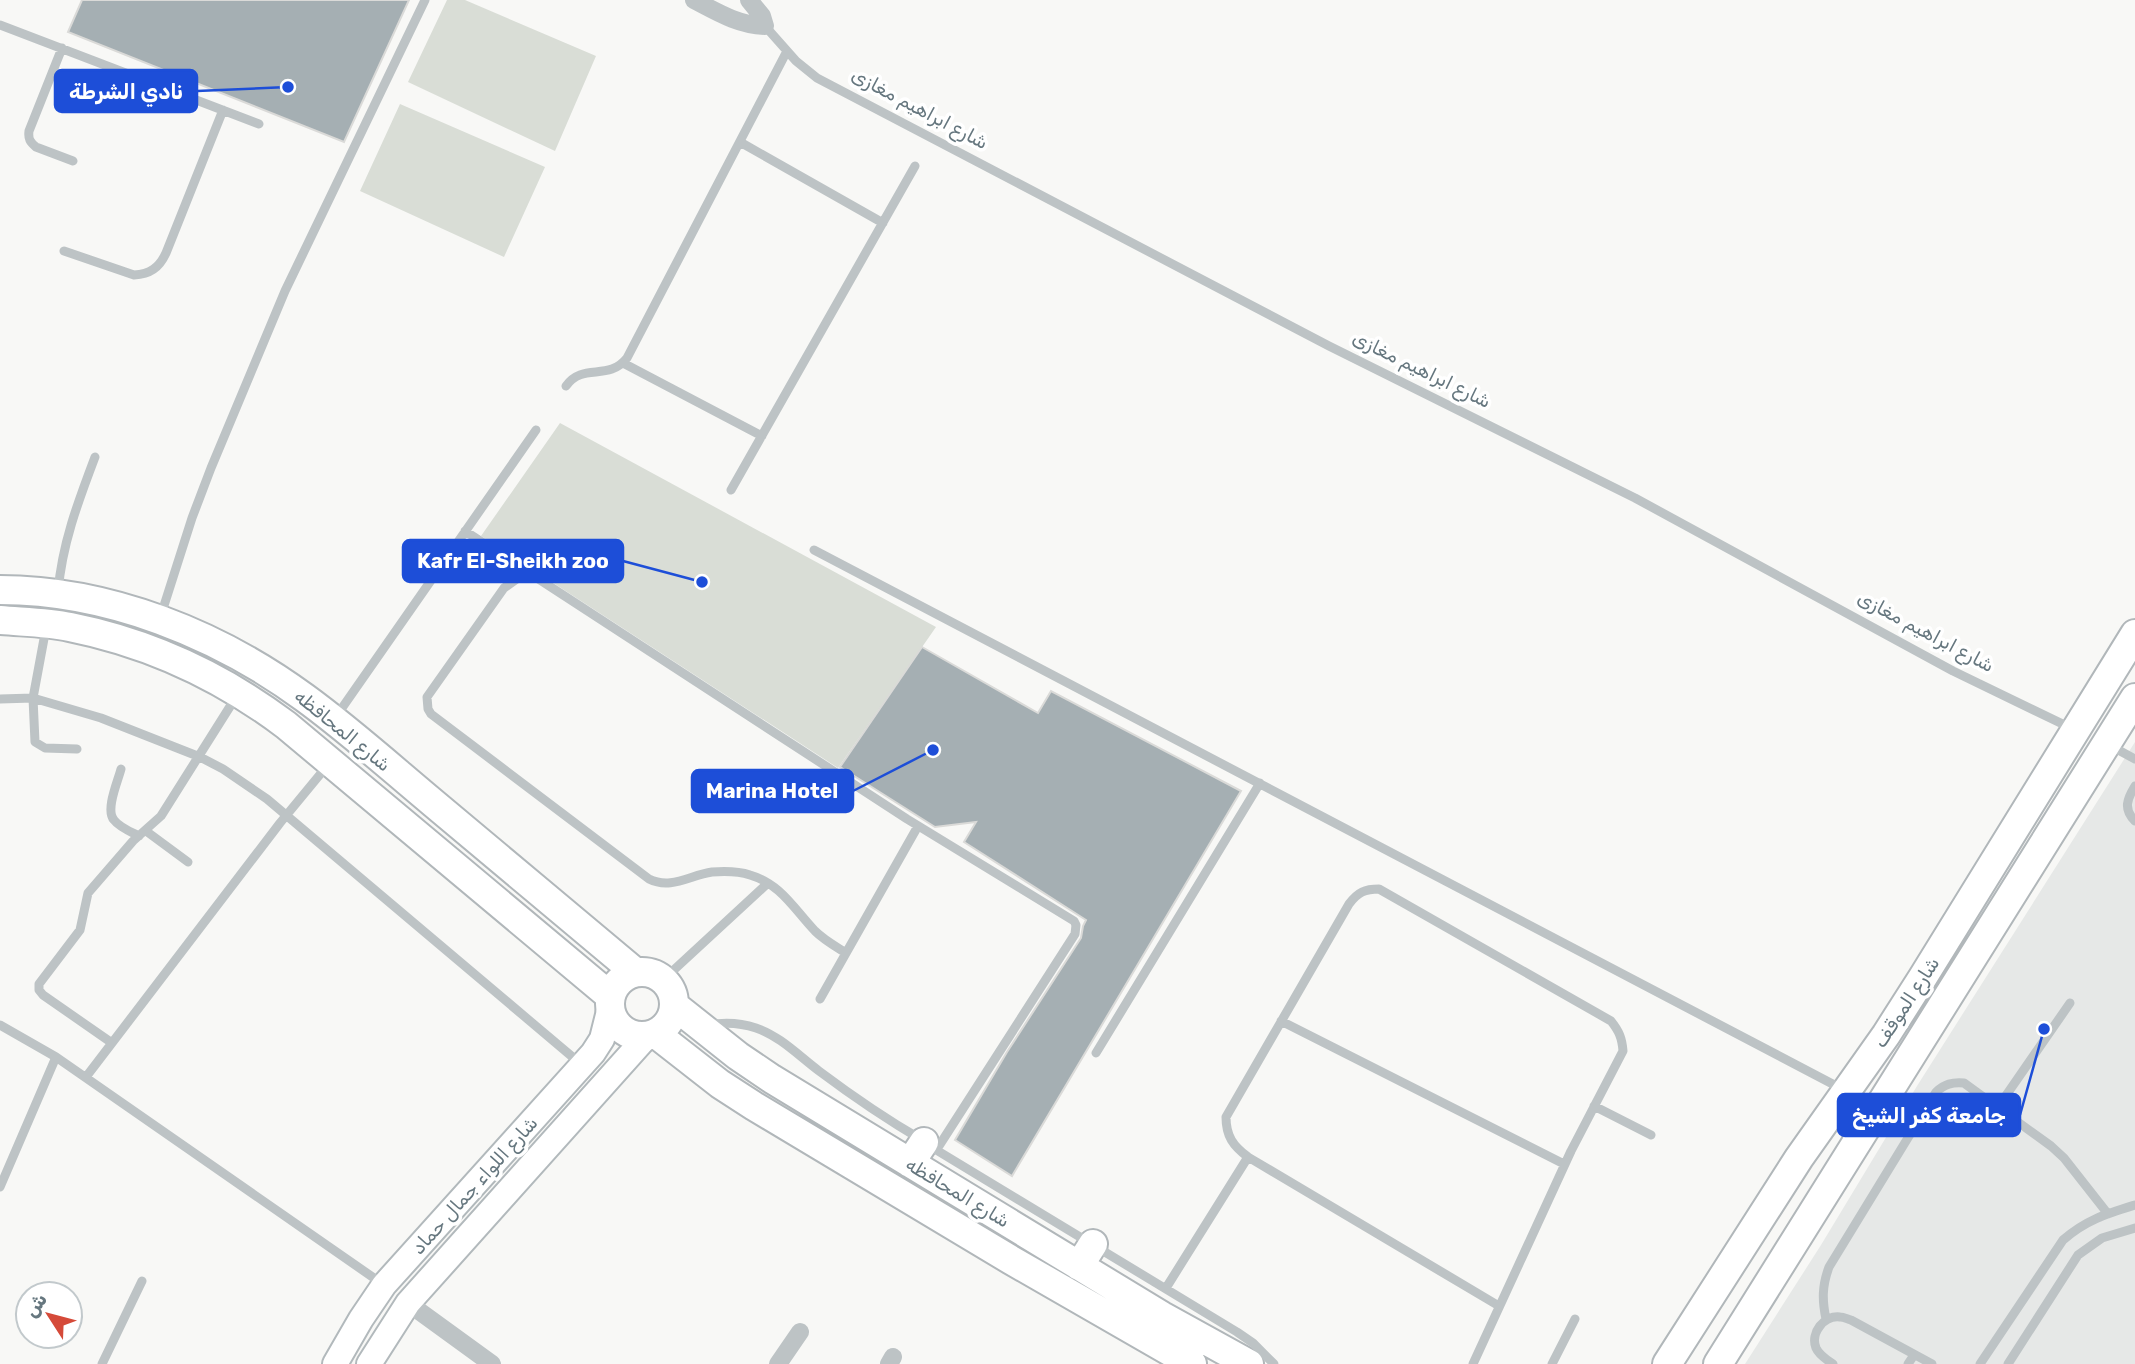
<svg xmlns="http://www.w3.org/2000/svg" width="2135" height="1364" font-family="Rubik,'Noto Sans Arabic',sans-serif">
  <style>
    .built { fill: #e6e8e7 }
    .green { fill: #d9ddd6 }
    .building { fill: #a5afb3; stroke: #dadad8; stroke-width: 2 }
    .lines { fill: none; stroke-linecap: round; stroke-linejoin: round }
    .secondary-casing { stroke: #b2b9bc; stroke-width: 28 }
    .primary-casing { stroke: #b1b7ba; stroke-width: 32 }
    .service { stroke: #bdc3c5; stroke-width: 9 }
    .minor { stroke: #bdc3c5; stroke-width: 18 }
    .secondary { stroke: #fff; stroke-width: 24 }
    .primary { stroke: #fff; stroke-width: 28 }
    .labels { text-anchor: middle; stroke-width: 7; stroke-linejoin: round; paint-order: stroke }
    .street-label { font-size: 19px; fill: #66777f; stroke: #fff }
    .leader { fill: none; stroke: #1d4ed8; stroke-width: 2.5 }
    .callout-dot { fill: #1d4ed8; stroke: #fff; stroke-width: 2.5 }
    .callout { fill: #1d4ed8; stroke: #1d4ed8; stroke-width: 2.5 }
    .callout-label { font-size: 21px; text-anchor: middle; font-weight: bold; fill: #fff }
  </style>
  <rect width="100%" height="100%" fill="#f8f8f6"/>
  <path class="built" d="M2135,742V1364H1745L1821,1245L1917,1086Z"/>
  <path class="green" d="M447,0H465L596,56L555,151L408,82Z
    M400,104L545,167L504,257L360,191Z
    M560,423L936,627L838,768L481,536Z"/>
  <path class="building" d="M82,0H409L344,142L68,32Z
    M922,647L1038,713L1051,691L1241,791L1012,1176L955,1140L1007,1052L1081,938L1083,926L1086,920L964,842L976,822L935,827L840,767Z"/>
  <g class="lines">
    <g class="secondary-casing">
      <path id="secondary" d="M335,1364L361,1319L384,1285L593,1053L602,1039L610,1007
        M369,1364L408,1303L647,1036"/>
    </g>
    <g class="primary-casing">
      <path id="primary" d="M0,590C108,590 218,634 305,698C349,730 390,767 432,802C500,859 567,915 635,972
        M0,620C23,622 47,622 70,627C150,643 221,676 286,725L610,996
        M610 1004a32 32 0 1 1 64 0a32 32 0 1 1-64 0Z
        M675,1006L738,1056L772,1079L1162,1316L1249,1364
        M656,1034L720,1084L754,1106L1011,1260L1192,1364
        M910,1163L924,1142
        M1079,1266L1093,1244
        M1667,1364L1799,1158L1886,1035L1923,977L2135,634
        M1718,1364L2135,698"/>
    </g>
    <path class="service" d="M0,25L259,124
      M765,26L796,61L817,78L1329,346L1635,498L1953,671L2073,729
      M62,48L29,131C28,139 30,142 36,147L73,161
      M740,142L883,223
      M64,251L134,275C150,274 159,268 166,253L223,110
      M623,363L762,436
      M566,386C583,362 608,382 627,358L787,51
      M731,490L915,166
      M465,531L907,819L1074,921L1076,925L1075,934L937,1149
      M814,550L1844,1090
      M535,577L518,578L504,588L427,697L428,709L431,714L649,879C671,890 690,875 712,872C725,871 738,871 750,875C781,884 794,909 815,931C824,940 835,946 846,953
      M58,592C62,544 78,502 95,457
      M161,615L192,518L211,468L285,291L425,0
      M46,628L33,698L35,742L45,748L77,749
      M0,699L33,698L101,718L200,757L223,769L267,799L582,1065
      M335,718L536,430
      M2111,746L2135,759
      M121,769C118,781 105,810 114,820C119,827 131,832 139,836
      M2135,786C2127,799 2123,809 2135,821
      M146,831L188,862
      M664,979L768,883
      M820,999L918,826
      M1281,1021L1564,1164
      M0,1025L56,1057L384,1285
      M708,1025C724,1022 741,1023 756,1028C780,1036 799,1056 819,1071C851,1095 886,1119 922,1140
      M112,1043L43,995L39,990V984L80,930L88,893L133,841L161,816L236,697
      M1096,1053L1260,783
      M86,1077L280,823L327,766
      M1594,1106L1651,1135
      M1998,1107L2070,1003
      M933,1148L1237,1332L1253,1343L1274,1364
      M0,1187L56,1057
      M1166,1288L1248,1157
      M1826,1319C1822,1300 1822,1286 1829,1267L1936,1092C1945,1084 1952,1082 1964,1083L2051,1146L2064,1158L2108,1214
      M102,1364L142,1281
      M1473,1364L1571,1151L1623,1051C1622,1038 1619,1031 1611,1021L1379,889C1365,889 1358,892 1349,904L1226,1117C1226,1136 1233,1146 1248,1157L1499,1306
      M1552,1364L1575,1319
      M1833,1364C1827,1360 1819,1355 1816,1348C1810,1333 1824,1315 1840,1317C1844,1317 1847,1319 1851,1320L1932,1364
      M1908,1364L1914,1355
      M1980,1364L2063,1240C2086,1220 2106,1214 2135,1205
      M2008,1364L2078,1255L2102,1238L2135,1228"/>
    <path class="minor" d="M694,0C717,12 738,25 765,26L762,16L749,0
      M408,1303L492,1364
      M778,1364L800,1332
      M889,1364L893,1357"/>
    <use href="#secondary" class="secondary"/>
    <use href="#primary" class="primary"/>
  </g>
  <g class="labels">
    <g class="street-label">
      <text transform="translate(920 108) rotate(28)" y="7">شارع ابراهيم مغازى</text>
      <text transform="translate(1422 369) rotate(26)" y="7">شارع ابراهيم مغازى</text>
      <text transform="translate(1926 631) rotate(28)" y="7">شارع ابراهيم مغازى</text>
      <text transform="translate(343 730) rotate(39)" y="7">شارع المحافظه</text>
      <text transform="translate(1906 1002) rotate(-57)" y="7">شارع الموقف</text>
      <text transform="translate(474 1185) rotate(-48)" y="7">شارع اللواء جمال حماد</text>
      <text transform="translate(958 1192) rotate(31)" y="7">شارع المحافظه</text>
    </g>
  </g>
  <path class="leader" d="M288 87L197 91M702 582L623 561M933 750L853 791M2044 1029L2020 1115"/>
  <g class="callout-dot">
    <circle cx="288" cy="87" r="7"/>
    <circle cx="702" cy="582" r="7"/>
    <circle cx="933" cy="750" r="7"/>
    <circle cx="2044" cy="1029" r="7"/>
  </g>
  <g class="callout">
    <rect x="55" y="70" width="142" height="42" rx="7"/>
    <rect x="403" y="540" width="220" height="42" rx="7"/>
    <rect x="692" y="770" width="161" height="42" rx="7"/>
    <rect x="1838" y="1094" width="182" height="42" rx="7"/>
  </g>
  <g class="callout-label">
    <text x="126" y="99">نادي الشرطة</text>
    <text x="513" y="568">Kafr El-Sheikh zoo</text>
    <text x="772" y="798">Marina Hotel</text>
    <text x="1929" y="1123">جامعة كفر الشيخ</text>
  </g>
  <g transform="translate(49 1315) rotate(306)"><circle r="33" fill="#ffffff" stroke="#c2c9cc" stroke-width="2"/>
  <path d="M0-5L12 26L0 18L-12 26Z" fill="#d54a39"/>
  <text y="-10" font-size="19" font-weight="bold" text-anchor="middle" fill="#66777f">ش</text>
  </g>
</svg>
